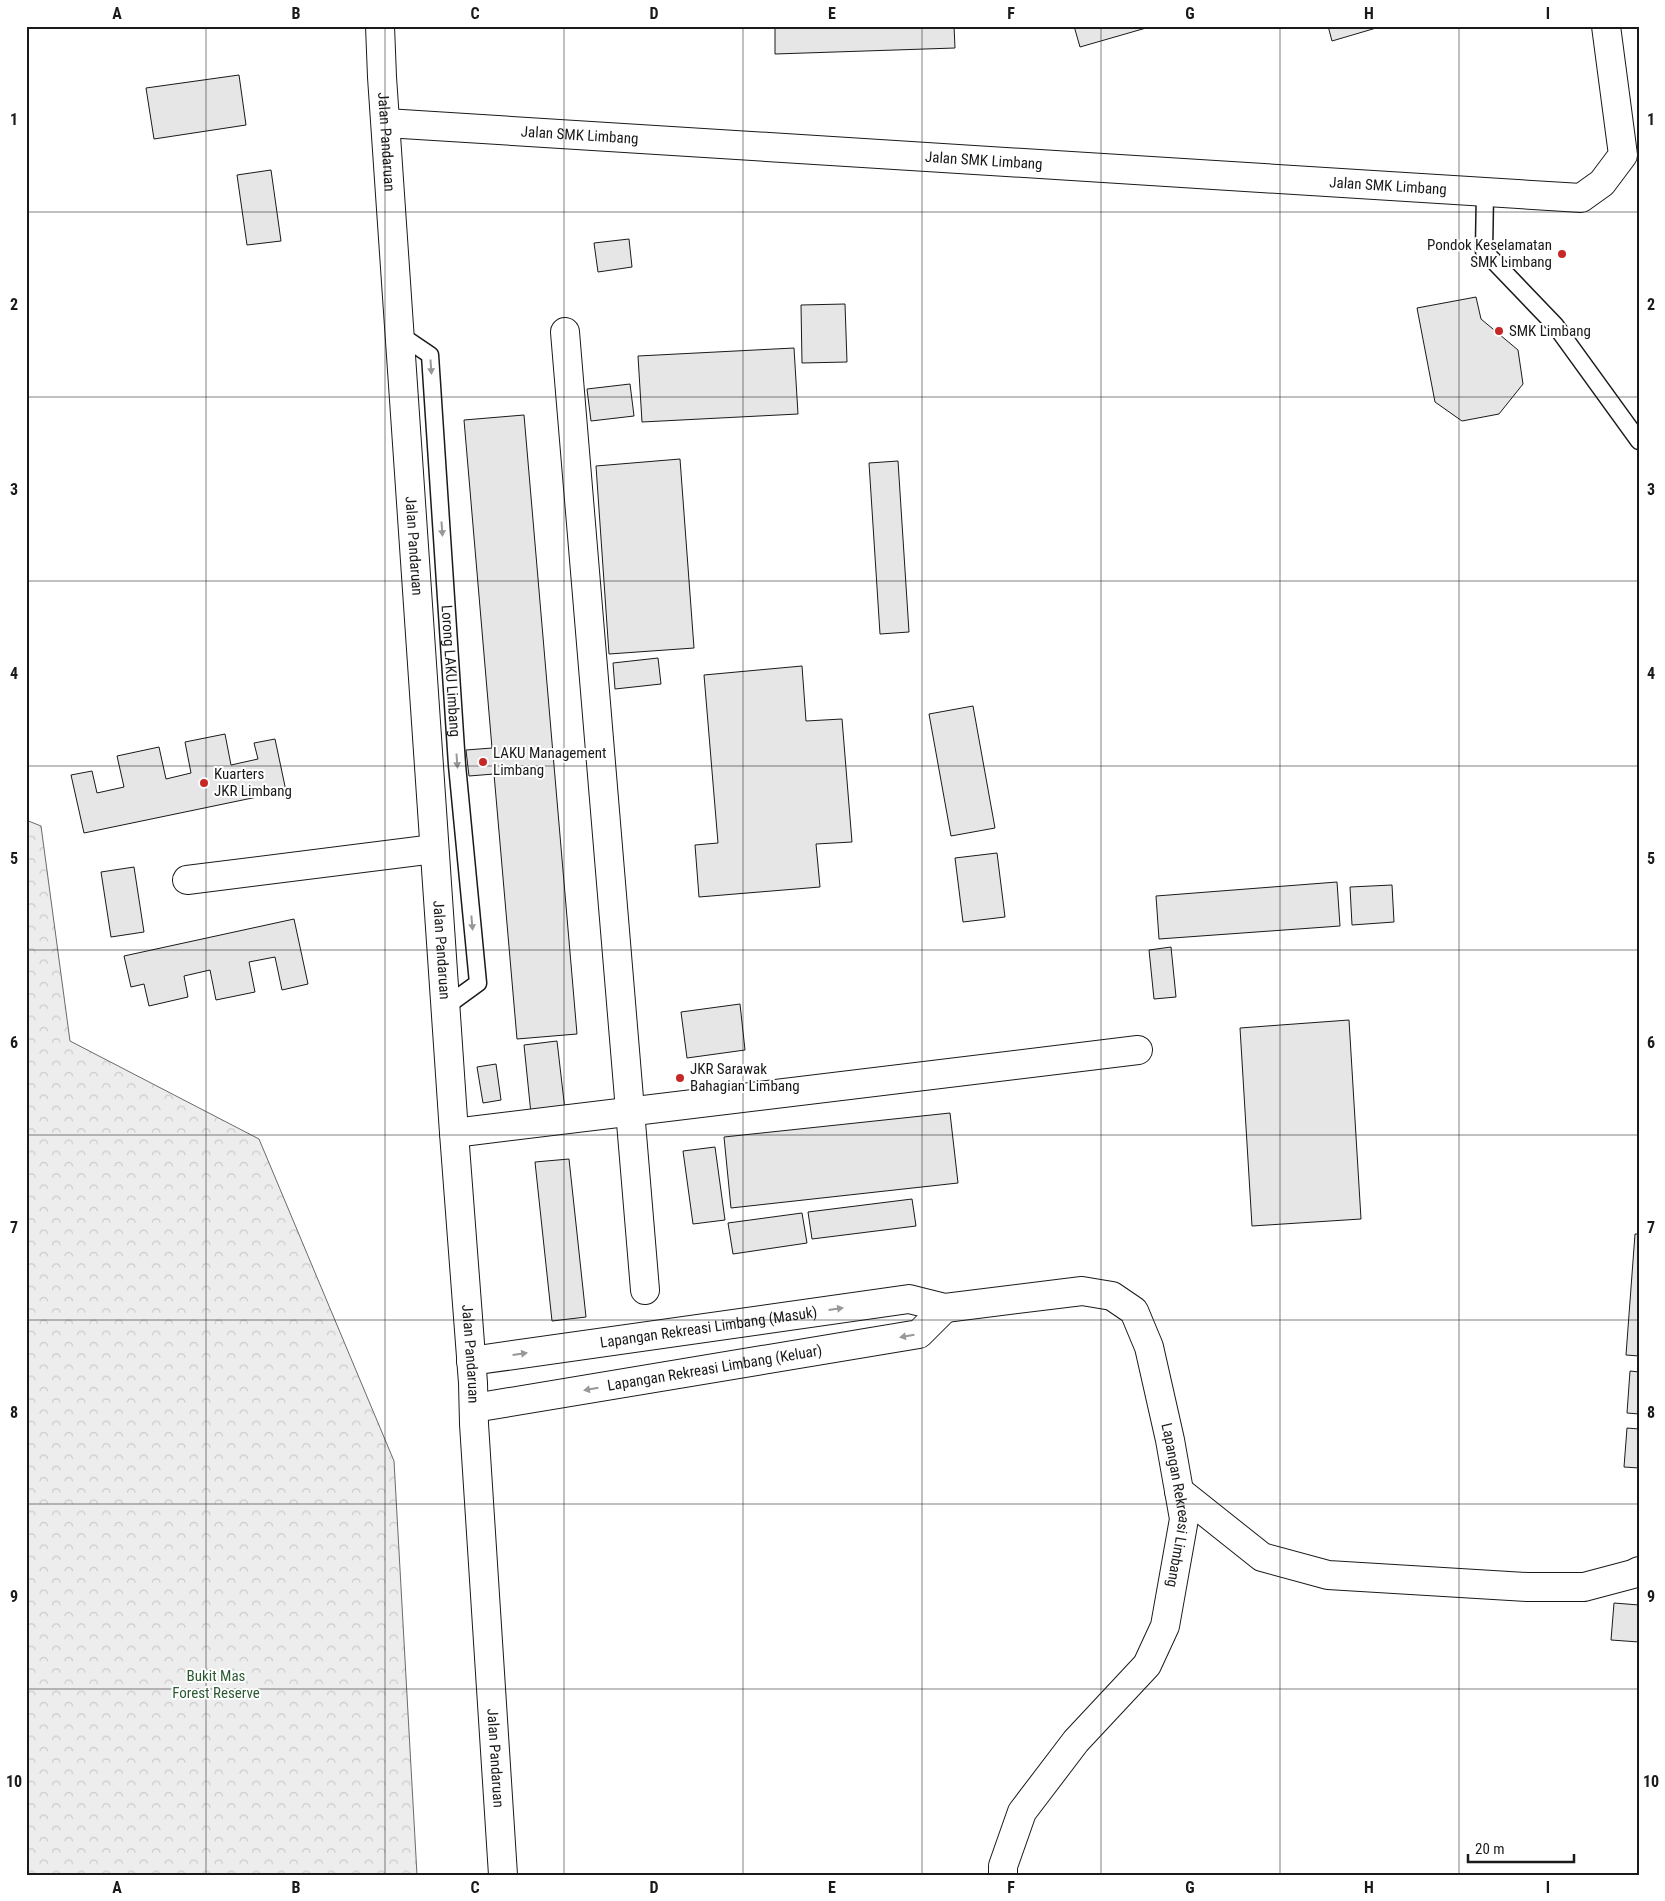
<svg xmlns="http://www.w3.org/2000/svg" width="1665" height="1901" font-family="'Roboto Condensed',sans-serif">
  <style>
    .forest { fill: url(#forest-crowns); stroke: #6a6a6a }
    .building { fill: #e6e6e6; stroke: #1a1a1a }
    .lines { fill: none; stroke-linecap: round; stroke-linejoin: round }
    .lane-casing { stroke: #1a1a1a; stroke-width: 19 }
    .street-casing { stroke: #1a1a1a; stroke-width: 30 }
    .highway-casing { stroke: #1a1a1a; stroke-width: 30 }
    .lane { stroke: #fff; stroke-width: 16 }
    .street { stroke: #fff; stroke-width: 28 }
    .highway { stroke: #fff; stroke-width: 28 }
    .oneway { fill: #989898 }
    .grid { fill: none; stroke: #1a1a1a; stroke-width: 1; stroke-opacity: 0.55 }
    .poi-dot { fill: #c62828; stroke: #fff; stroke-width: 2 }
    .labels { text-anchor: middle; stroke-width: 4; stroke-linejoin: round; paint-order: stroke }
    .street-label { font-size: 15px; fill: #1a1a1a; stroke: #fff }
    .poi-label { font-size: 15px; fill: #1a1a1a; stroke: #fff; text-anchor: start }
    .park-label { font-size: 15px; fill: #2b5a34; stroke: #fff }
    .neatline { fill: none; stroke: #1a1a1a; stroke-width: 2 }
    .grid-label { font-size: 16px; text-anchor: middle; font-weight: bold; fill: #1a1a1a }
  </style>
  <defs>
    <pattern id="forest-crowns" width="20" height="18" patternUnits="userSpaceOnUse" patternTransform="scale(1.25)"><rect width="20" height="18" fill="#ededed"/><path d="M2 6a3 3 0 1 1 6 0M12 15a3 3 0 1 1 6 0" fill="none" stroke="#cbcbcb"/></pattern>
  </defs>
  <rect width="100%" height="100%" fill="#fff"/>
  <path class="forest" d="M26,820L41,826L70,1041L259,1139L394,1461L417,1875H26Z"/>
  <path class="building" d="M775,26H954L955,48L775,54Z
    M1074,26H1153L1080,47Z
    M1328,26H1383L1332,41Z
    M239,75L246,125L154,139L146,88Z
    M271,170L281,241L247,245L237,175Z
    M629,239L632,267L598,272L594,243Z
    M1476,297L1481,319L1518,350L1523,384L1499,414L1462,421L1435,402L1417,308Z
    M845,304L847,362L802,363L801,305Z
    M794,348L798,414L642,422L638,356Z
    M630,384L634,416L591,421L587,389Z
    M524,415L577,1034L517,1039L494,774L469,776L466,750L492,748L464,420Z
    M680,459L694,648L609,654L596,466Z
    M898,461L909,632L880,634L869,463Z
    M658,658L661,684L615,689L613,663Z
    M802,666L806,721L842,719L852,842L816,844L820,887L699,897L695,845L718,843L704,675Z
    M973,706L995,828L951,836L929,714Z
    M225,734L231,765L258,759L254,743L275,739L286,791L84,833L71,775L92,771L97,793L124,787L117,756L159,747L166,779L191,773L185,742Z
    M997,853L1005,917L963,922L955,858Z
    M134,867L144,932L111,937L101,872Z
    M1337,882L1340,926L1159,939L1156,896Z
    M1392,885L1394,922L1352,925L1350,887Z
    M294,919L308,984L282,990L275,957L249,962L255,992L216,1000L210,970L184,976L188,997L149,1006L144,984L131,987L124,956Z
    M1171,947L1176,997L1154,999L1149,950Z
    M740,1004L745,1050L687,1058L681,1012Z
    M1349,1020L1361,1219L1252,1226L1240,1028Z
    M557,1041L565,1110L531,1114L524,1045Z
    M496,1064L501,1100L483,1103L477,1067Z
    M950,1113L958,1183L731,1208L724,1137Z
    M715,1147L725,1220L693,1224L683,1151Z
    M569,1159L586,1317L552,1321L535,1162Z
    M912,1199L916,1226L812,1239L808,1212Z
    M802,1213L807,1243L733,1254L728,1223Z
    M1635,1234H1639V1356L1626,1355Z
    M1630,1371L1639,1372V1414L1627,1413Z
    M1627,1428L1639,1429V1468L1624,1467Z
    M1614,1603L1639,1605V1642L1611,1640Z"/>
  <g class="lines">
    <g class="lane-casing">
      <g id="lane">
        <path d="M1485,192L1484,251L1555,325L1639,441"/>
        <path id="s1" d="M399,334L430,355L457,765L478,983L445,1007"/>
      </g>
    </g>
    <g class="street-casing">
      <g id="street">
        <path id="s2" d="M386,123L1581,198L1602,183L1623,155L1606,26"/>
        <path d="M565,332L645,1290"/>
        <path d="M187,880L434,849"/>
        <path d="M454,1133L1138,1050"/>
        <path id="s3" d="M471,1361L909,1299L945,1308L1082,1291L1112,1296L1134,1311L1149,1347L1170,1440L1184,1519L1165,1626L1147,1665L1076,1741L1022,1812L1003,1866V1875"/>
        <path id="s4" d="M474,1408L919,1334L945,1308"/>
        <path d="M1179,1491L1262,1557L1328,1575L1527,1587H1584L1633,1574L1639,1571"/>
      </g>
    </g>
    <g class="highway-casing">
      <g id="highway">
        <path id="s5" d="M380,26L382,77L454,1133L473,1383L474,1424L503,1875"/>
      </g>
    </g>
    <use href="#lane" class="lane"/>
    <use href="#street" class="street"/>
    <use href="#highway" class="highway"/>
  </g>
  <defs><path id="oneway-solid" d="M-6-.8H1V-3.2L6.5 0L1 3.2V.8H-6Z" transform="scale(1.25)"/></defs>
  <g class="oneway">
    <use href="#oneway-solid" transform="translate(431 367) rotate(86)"/>
    <use href="#oneway-solid" transform="translate(442 529) rotate(86)"/>
    <use href="#oneway-solid" transform="translate(457 761) rotate(86)"/>
    <use href="#oneway-solid" transform="translate(472 923) rotate(85)"/>
    <use href="#oneway-solid" transform="translate(836 1309) rotate(-8)"/>
    <use href="#oneway-solid" transform="translate(907 1336) rotate(170)"/>
    <use href="#oneway-solid" transform="translate(520 1354) rotate(-8)"/>
    <use href="#oneway-solid" transform="translate(591 1389) rotate(170)"/>
  </g>
  <path class="grid" d="M206,26V1875M385,26V1875M564,26V1875M743,26V1875M922,26V1875M1101,26V1875M1280,26V1875M1459,26V1875M26,212H1639M26,397H1639M26,581H1639M26,766H1639M26,950H1639M26,1135H1639M26,1320H1639M26,1504H1639M26,1689H1639"/>
  <g class="poi-dot">
    <circle cx="1562" cy="254" r="5"/>
    <circle cx="1499" cy="331" r="5"/>
    <circle cx="483" cy="762" r="5"/>
    <circle cx="204" cy="783" r="5"/>
    <circle cx="680" cy="1078" r="5"/>
  </g>
  <g class="labels">
    <g class="street-label">
      <text dy="5" stroke="none"><textPath href="#s2" startOffset="194">Jalan SMK Limbang</textPath></text>
      <text dy="5" stroke="none"><textPath href="#s5" startOffset="116">Jalan Pandaruan</textPath></text>
      <text dy="5" stroke="none"><textPath href="#s2" startOffset="599">Jalan SMK Limbang</textPath></text>
      <text dy="5" stroke="none"><textPath href="#s2" startOffset="1004">Jalan SMK Limbang</textPath></text>
      <text dy="5" stroke="none"><textPath href="#s5" startOffset="521">Jalan Pandaruan</textPath></text>
      <text dy="5" stroke="none"><textPath href="#s1" startOffset="354">Lorong LAKU Limbang</textPath></text>
      <text dy="5" stroke="none"><textPath href="#s5" startOffset="926">Jalan Pandaruan</textPath></text>
      <text dy="5" stroke="none"><textPath href="#s3" startOffset="240">Lapangan Rekreasi Limbang (Masuk)</textPath></text>
      <text dy="5" stroke="none"><textPath href="#s5" startOffset="1331">Jalan Pandaruan</textPath></text>
      <text dy="5" stroke="none"><textPath href="#s4" startOffset="244">Lapangan Rekreasi Limbang (Keluar)</textPath></text>
      <text dy="5" stroke="none"><textPath href="#s3" startOffset="875">Lapangan Rekreasi Limbang</textPath></text>
      <text dy="5" stroke="none"><textPath href="#s5" startOffset="1736">Jalan Pandaruan</textPath></text>
    </g>
    <g class="poi-label">
      <text x="1552" y="250" text-anchor="end">Pondok Keselamatan<tspan x="1552" dy="17">SMK Limbang</tspan></text>
      <text x="1509" y="336">SMK Limbang</text>
      <text x="493" y="758">LAKU Management<tspan x="493" dy="17">Limbang</tspan></text>
      <text x="214" y="779">Kuarters<tspan x="214" dy="17">JKR Limbang</tspan></text>
      <text x="690" y="1074">JKR Sarawak<tspan x="690" dy="17">Bahagian Limbang</tspan></text>
    </g>
    <g class="park-label">
      <text x="216" y="1681">Bukit Mas<tspan x="216" dy="17">Forest Reserve</tspan></text>
    </g>
  </g>
  <rect width="1665" height="1901" fill="none" stroke="#ffffff" stroke-width="55"/>
  <path d="M1468 1854v8h106v-8" fill="none" stroke="#1a1a1a" stroke-width="2.5"/>
  <text x="1475" y="1854" font-size="15" fill="#1a1a1a" stroke="#ffffff" stroke-width="4" paint-order="stroke">20 m</text>
  <rect x="28" y="28" width="1610" height="1846" class="neatline"/>
  <g class="grid-label">
    <text x="117" y="19">A</text>
    <text x="296" y="19">B</text>
    <text x="475" y="19">C</text>
    <text x="654" y="19">D</text>
    <text x="832" y="19">E</text>
    <text x="1011" y="19">F</text>
    <text x="1190" y="19">G</text>
    <text x="1369" y="19">H</text>
    <text x="1548" y="19">I</text>
    <text x="14" y="125">1</text>
    <text x="1651" y="125">1</text>
    <text x="14" y="310">2</text>
    <text x="1651" y="310">2</text>
    <text x="14" y="495">3</text>
    <text x="1651" y="495">3</text>
    <text x="14" y="679">4</text>
    <text x="1651" y="679">4</text>
    <text x="14" y="864">5</text>
    <text x="1651" y="864">5</text>
    <text x="14" y="1048">6</text>
    <text x="1651" y="1048">6</text>
    <text x="14" y="1233">7</text>
    <text x="1651" y="1233">7</text>
    <text x="14" y="1418">8</text>
    <text x="1651" y="1418">8</text>
    <text x="14" y="1602">9</text>
    <text x="1651" y="1602">9</text>
    <text x="14" y="1787">10</text>
    <text x="1651" y="1787">10</text>
    <text x="117" y="1893">A</text>
    <text x="296" y="1893">B</text>
    <text x="475" y="1893">C</text>
    <text x="654" y="1893">D</text>
    <text x="832" y="1893">E</text>
    <text x="1011" y="1893">F</text>
    <text x="1190" y="1893">G</text>
    <text x="1369" y="1893">H</text>
    <text x="1548" y="1893">I</text>
  </g>
</svg>
